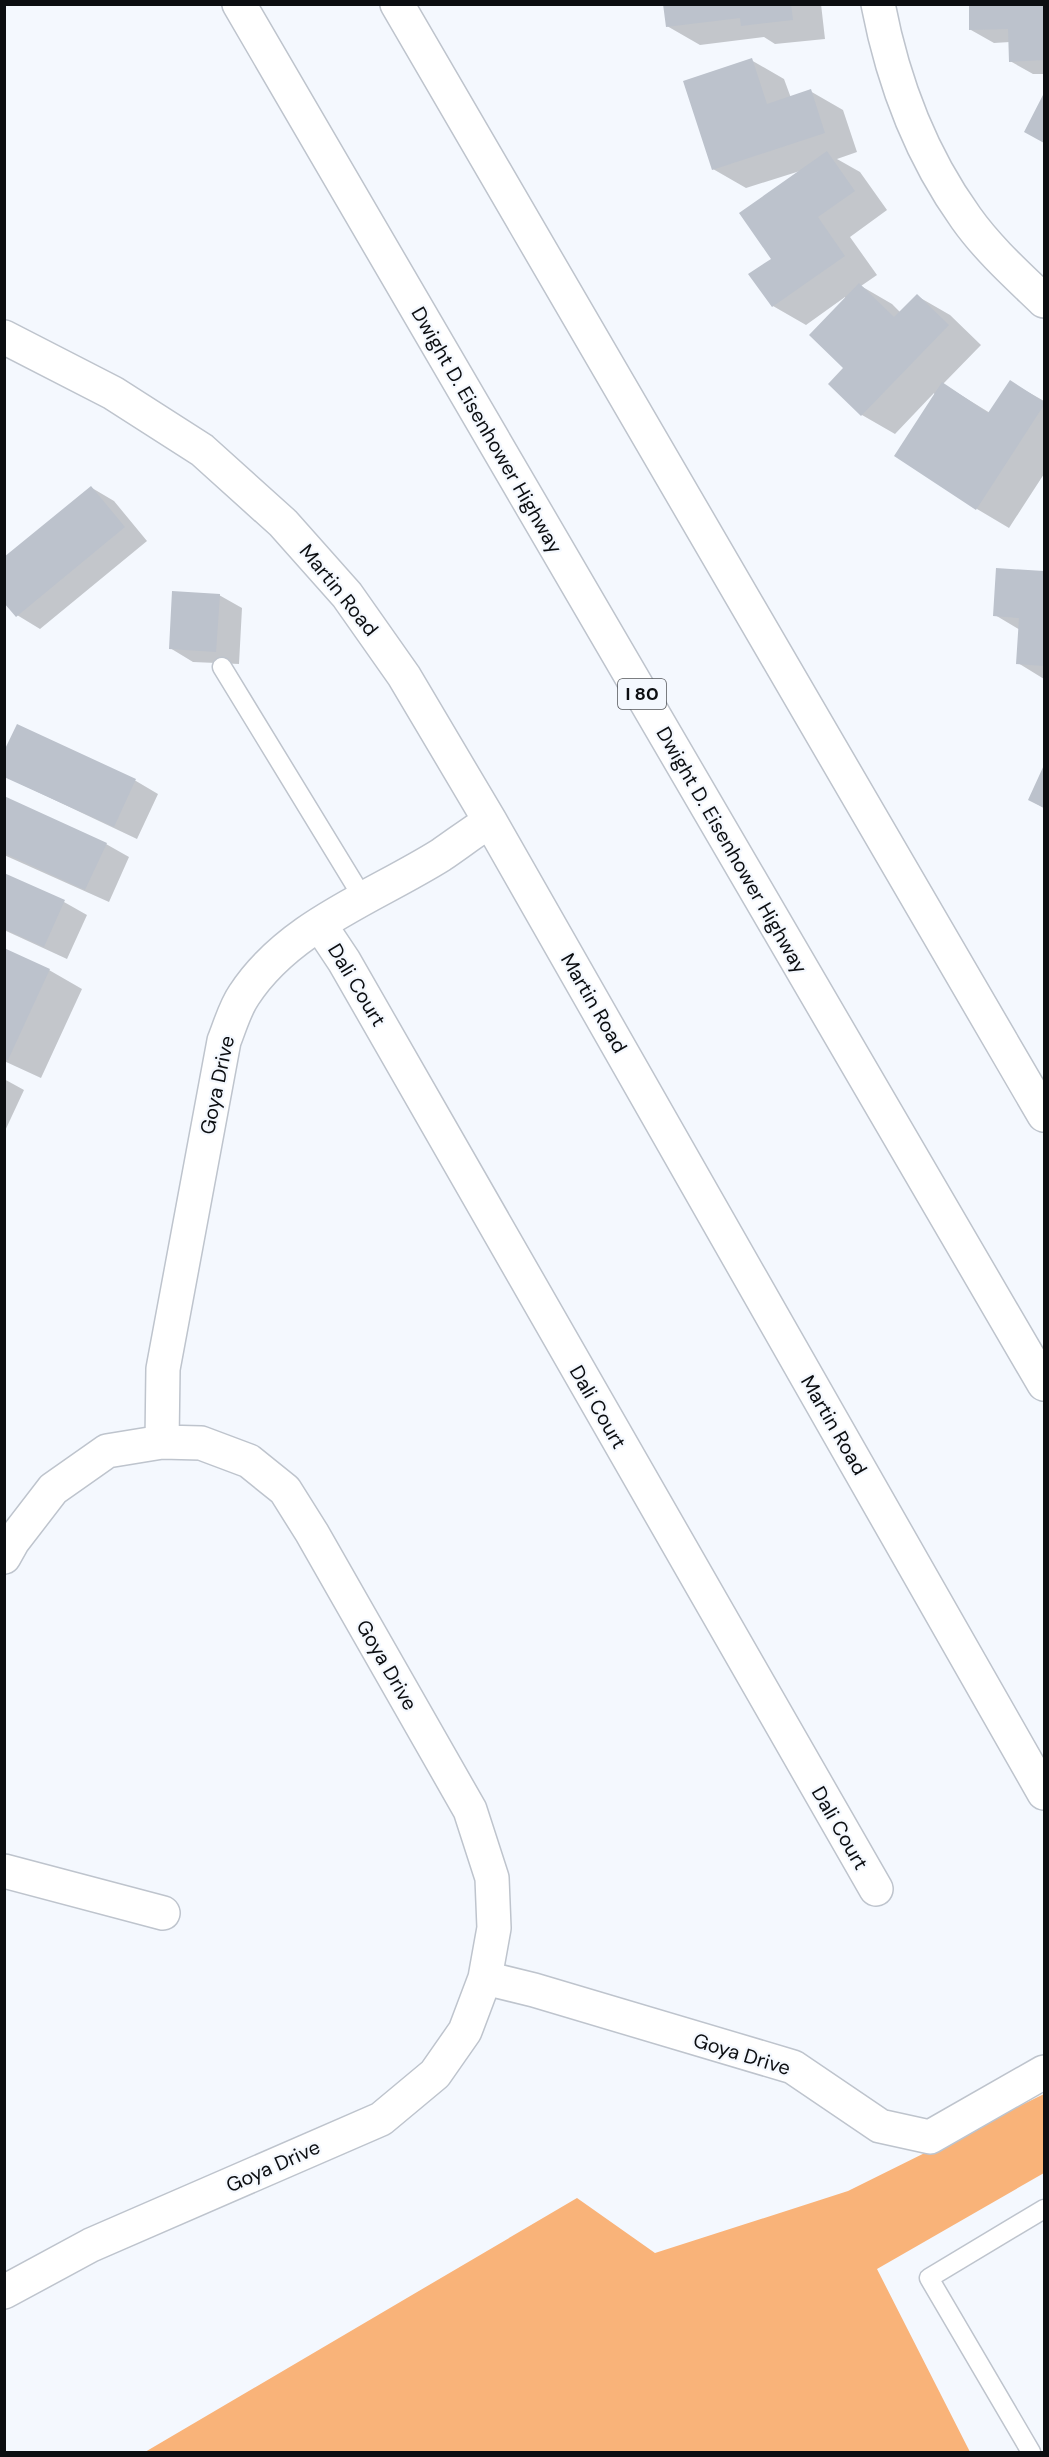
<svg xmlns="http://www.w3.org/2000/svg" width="1049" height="2457" font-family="'DM Sans',sans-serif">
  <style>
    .green { fill: #f9b379 }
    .shadow { fill: #0003 }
    .building { fill: #bcc2cc }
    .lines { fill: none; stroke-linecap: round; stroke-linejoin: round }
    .service-casing { stroke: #bec4cd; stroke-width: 21 }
    .minor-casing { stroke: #bec4cd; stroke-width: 36 }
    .motorway-casing { stroke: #bec4cd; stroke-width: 36 }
    .service { stroke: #fff; stroke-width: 18 }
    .minor { stroke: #fff; stroke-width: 33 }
    .motorway { stroke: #fff; stroke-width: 33 }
    .labels { text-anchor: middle; stroke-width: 4.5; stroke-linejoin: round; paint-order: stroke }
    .shield { fill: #f4f8fe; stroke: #525458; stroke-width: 1.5 }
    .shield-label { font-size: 18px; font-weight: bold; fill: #0c0e11 }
    .street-label { font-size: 20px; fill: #0c0e11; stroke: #f4f8fe }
  </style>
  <rect width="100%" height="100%" fill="#f4f8fe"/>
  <path class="green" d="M1044,2094V2173L877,2269L970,2452H145L577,2198L655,2253L848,2191Z"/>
  <path class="shadow" d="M665,4H821L825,39L775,44L764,37L700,45L667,26Z
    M970,4H1044V74H1033L1010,61V42L994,43L971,30Z
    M751,60L784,79L791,98L810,91L843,110L857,152L837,159L860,172L887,210L850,237L877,275L861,286L892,304L901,313L917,296L950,315L981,345L943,384L990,413L1010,382L1044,401V474L1009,528L977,509L934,393L895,434L862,415L845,297L806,325L773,306V259L800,171L746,188L713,169Z
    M1044,96V142L1026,131Z
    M92,488L114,501L147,541L40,629L17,615Z
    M997,569L1044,572V679L1018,663L1020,630L995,615Z
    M219,595L242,608L239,664L193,662L170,648Z
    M17,726L136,781L158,794L137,839L4,776Z
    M1044,768V808L1030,800Z
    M4,798L106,844L129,857L109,902L4,855Z
    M4,875L64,902L87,915L67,959L4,930Z
    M4,950L49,970L82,989L41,1078L4,1061Z
    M4,1079L24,1090L4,1133Z"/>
  <path class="building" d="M663,4H791L793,20L741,26L740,18L666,27Z
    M969,4H1044V60L1009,62L1008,29L969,30Z
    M752,58L767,104L811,89L825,133L712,170L683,81Z
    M1044,93V143L1024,132Z
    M827,151L855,191L818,217L845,256L772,307L748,274L771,259L739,213Z
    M859,283L894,317L917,294L949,325L861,416L828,384L843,368L809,335Z
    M1010,380L1044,402V405L976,510L894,456L942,382L988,413Z
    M91,486L125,527L16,617L4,603V557Z
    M996,568L1044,571V666L1016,664L1019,618L993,616Z
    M172,591L220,594L216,652L169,649Z
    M17,724L136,779L114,827L4,777V751Z
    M1044,765V808L1028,800Z
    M4,796L107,843L85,890L4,853Z
    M4,873L65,900L44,947L4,929Z
    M4,948L50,969L8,1060L4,1059Z"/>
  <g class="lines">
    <g class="service-casing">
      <path id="service" d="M222,667L363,898
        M1031,2452L929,2278L1044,2209"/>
    </g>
    <g class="minor-casing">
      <path id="minor" d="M878,4C893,82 920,154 966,218C988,249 1017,275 1044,301
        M4,337L113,393L202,450L283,523L347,595L404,676L490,821L1044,1793
        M320,925L344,961L876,1889
        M162,1442L163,1369L224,1041C230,1026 235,1008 244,995C289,926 374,897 441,855C457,844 473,832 490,821
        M4,1557L13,1541L53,1489L107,1451L162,1442L201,1443L249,1461L285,1490L312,1533L470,1810L492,1878L494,1928L485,1978L465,2031L435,2074L381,2119L91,2245L4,2292
        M4,1871L163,1913
        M485,1978L534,1990L793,2067L880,2126L930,2137L1044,2072"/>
    </g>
    <g class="motorway-casing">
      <path id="motorway" d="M239,4L1044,1384
        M397,4L1044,1115"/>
    </g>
    <use href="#service" class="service"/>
    <use href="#minor" class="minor"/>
    <use href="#motorway" class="motorway"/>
  </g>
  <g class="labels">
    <rect class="shield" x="618" y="679" width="48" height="30" rx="4.5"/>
    <g class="shield-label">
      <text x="642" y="700">I 80</text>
    </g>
    <g class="street-label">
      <text transform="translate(487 430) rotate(60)" y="7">Dwight D. Eisenhower Highway</text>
      <text transform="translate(339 590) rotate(51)" y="7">Martin Road</text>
      <text transform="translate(732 850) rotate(60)" y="7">Dwight D. Eisenhower Highway</text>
      <text transform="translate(357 985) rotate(59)" y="7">Dali Court</text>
      <text transform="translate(594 1003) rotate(60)" y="7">Martin Road</text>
      <text transform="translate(217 1085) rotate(-78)" y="7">Goya Drive</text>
      <text transform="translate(598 1407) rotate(60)" y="7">Dali Court</text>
      <text transform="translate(834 1425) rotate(60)" y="7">Martin Road</text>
      <text transform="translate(387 1665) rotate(60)" y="7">Goya Drive</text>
      <text transform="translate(840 1828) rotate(60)" y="7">Dali Court</text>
      <text transform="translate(742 2054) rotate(17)" y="7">Goya Drive</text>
      <text transform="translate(273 2166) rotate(-24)" y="7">Goya Drive</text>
    </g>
  </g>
  <rect width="1049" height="2457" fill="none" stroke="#0c0e11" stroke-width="12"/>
</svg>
